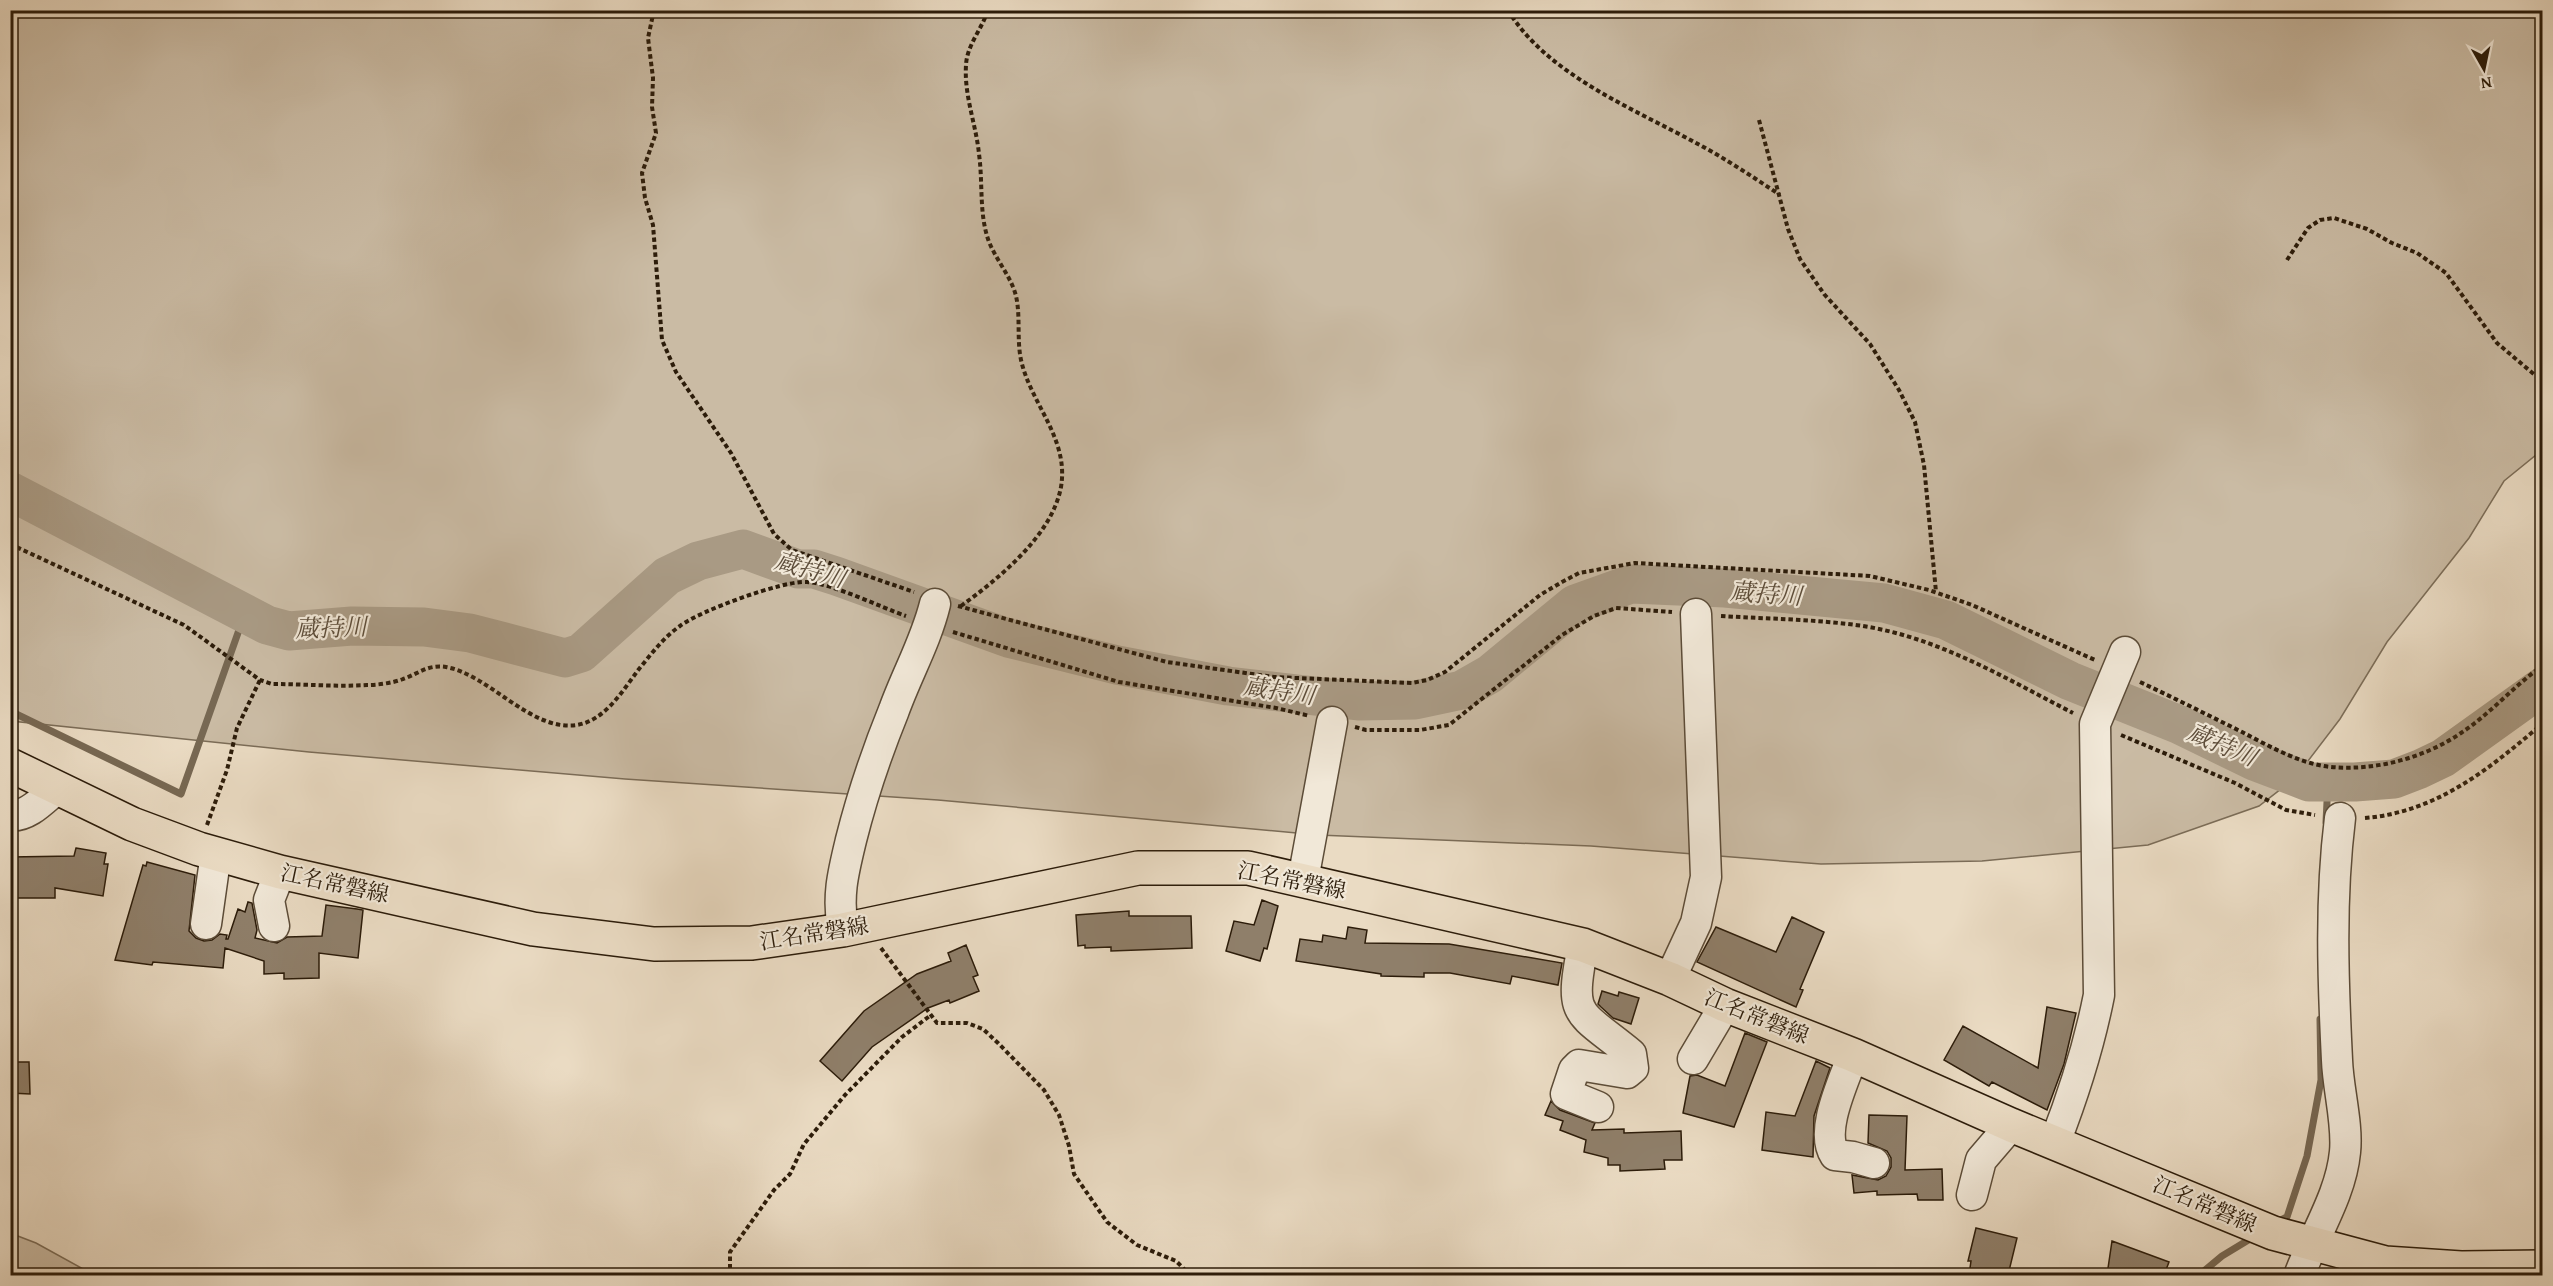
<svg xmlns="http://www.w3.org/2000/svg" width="2553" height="1286" font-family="'Gentium Book Plus','Noto Serif JP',serif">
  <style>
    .green { fill: #cabba4; stroke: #7b6c57; stroke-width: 1.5 }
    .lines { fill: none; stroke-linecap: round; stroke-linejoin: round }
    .stream { stroke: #776853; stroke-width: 7 }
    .river { stroke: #a99a84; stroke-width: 39 }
    .building { fill: #8f7f6a; stroke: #2c1c0a; stroke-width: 1.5 }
    .minor-casing { stroke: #5c4c38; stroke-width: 33 }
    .major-casing { stroke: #2c1c0a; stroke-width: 36 }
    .path { stroke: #2c1c0a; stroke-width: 4; stroke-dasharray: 4.5 3; stroke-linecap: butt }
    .minor { stroke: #f1e8d8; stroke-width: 30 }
    .major { stroke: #eadbc3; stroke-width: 33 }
    .labels { text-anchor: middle; stroke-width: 4.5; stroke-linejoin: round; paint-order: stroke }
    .street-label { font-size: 22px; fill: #2c1c0a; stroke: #f1e8d8 }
    .water-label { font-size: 24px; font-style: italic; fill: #5e4e3b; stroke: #f1e8d8 }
  </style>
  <rect width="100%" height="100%" fill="#eadbc3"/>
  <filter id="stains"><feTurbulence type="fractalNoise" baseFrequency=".00333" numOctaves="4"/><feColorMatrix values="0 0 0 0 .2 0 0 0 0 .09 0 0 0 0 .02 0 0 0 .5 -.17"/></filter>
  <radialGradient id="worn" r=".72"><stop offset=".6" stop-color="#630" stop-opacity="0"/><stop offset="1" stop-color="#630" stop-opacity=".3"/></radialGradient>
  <path class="green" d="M11,11H2542V450L2504,481L2469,538L2387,642L2340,719L2295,778L2259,806L2148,845L1982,861L1821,864L1591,846L1318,835L938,800L625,779L309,752L11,721Z
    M10,1233L36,1243L94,1275H11Z"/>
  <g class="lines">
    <path class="stream" d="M10,711L181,794L245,613
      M2326,822L2328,782
      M2277,1222L2287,1217L2307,1156L2321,1080L2320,1019
      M2198,1276L2222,1256L2255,1236"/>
    <path class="river" d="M10,491L267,625L289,631L352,626L424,627L470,633L565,658L581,653L667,576L698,561L743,549L798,569H814L836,576L1008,638L1117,665L1228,686L1358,701L1415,700L1462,690L1490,674L1575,604L1631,584L1725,588L1884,603L1946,620L2070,681L2180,725L2254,761L2309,782H2355L2394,779L2420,769L2443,758L2542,687"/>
  </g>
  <path class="building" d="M76,848L106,853L104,864H108L103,896L55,888V898H10V857L74,856Z
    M147,862L195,875L189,931L196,938L204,941L212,940L220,934L227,935L226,939H228L238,909L245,912L248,902L252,903L257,930L255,938L277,943L287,937L322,936L326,905L357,909L363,910L358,958L319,953V978L284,979V973L264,974V961L225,948L223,968L153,962L152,965L115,960L143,865L146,866Z
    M1262,900L1278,906L1267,949L1264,948L1260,961L1226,951L1234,921L1254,925Z
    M1129,911V916H1191L1192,948L1111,951V947L1085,948V945L1078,946L1076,915Z
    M1792,917L1824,932L1800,989L1803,990L1796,1007L1697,962L1716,927L1776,952Z
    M1348,927L1367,930L1365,943L1449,944L1562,963L1558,985L1512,976L1510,984L1450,973H1424V977L1381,976V974L1296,961L1300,939L1322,942L1323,935L1346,939Z
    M966,945L978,975L973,977L979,991L950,1003L949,1000L928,1008L872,1047L842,1081L820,1061L864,1011L917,974L951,961L948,953Z
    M1602,991L1618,996L1619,992L1639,998L1631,1024L1613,1018L1601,1007L1598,1004Z
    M2047,1007L2076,1013L2064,1064L2047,1110L1992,1082L1989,1086L1944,1060L1963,1026L2038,1068Z
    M1745,1033L1767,1042L1734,1127L1683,1113L1690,1076L1697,1075L1725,1086Z
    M1816,1061L1830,1068L1814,1116L1813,1157L1762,1150L1766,1112L1795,1116Z
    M10,1062H29L30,1094L10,1093Z
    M1551,1101L1560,1110L1595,1123L1592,1130L1624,1129V1133L1681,1131L1682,1160H1664L1665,1169L1620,1171V1165H1608V1158L1584,1152L1586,1140L1560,1130L1563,1121L1545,1115Z
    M1869,1115L1907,1116L1905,1170L1942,1169L1943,1200H1918L1917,1194L1877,1195V1191L1854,1193L1852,1175L1878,1180L1886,1176L1891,1167V1158L1887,1151L1868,1143Z
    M1976,1228L2017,1238L2008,1275H1969L1971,1261H1968Z
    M2112,1241L2169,1262L2164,1275H2107Z"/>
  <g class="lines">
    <g class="minor-casing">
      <path id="minor" d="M10,815C27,818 44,799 56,789
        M1303,880L1332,722
        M206,924L216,853
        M274,926L269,900L280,872
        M843,930C837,896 843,873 851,840C862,796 877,752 894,710C907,674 926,641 935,604
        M1583,945C1569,1019 1576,1009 1631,1054L1633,1068L1627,1073L1579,1065L1574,1070L1566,1094L1598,1107
        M1670,979L1696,923L1706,877L1696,614
        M1853,1055C1844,1081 1819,1131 1835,1155L1853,1157L1874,1163
        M1693,1059L1725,1005
        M2055,1142C2074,1093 2089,1046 2099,995L2095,724L2125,652
        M1972,1195L1981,1160L2011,1125
        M2299,1276C2314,1235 2341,1195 2345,1152C2348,1124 2338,1089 2337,1060C2333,980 2330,899 2340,818"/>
    </g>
    <g class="major-casing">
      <path id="major" d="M10,765L132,824L199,849L280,872L533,929L654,944L752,943L843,930L1138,868H1248L1583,945L1670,979L1725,1005L1853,1055L2011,1125L2273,1233L2385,1263L2461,1268L2542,1267"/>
    </g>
    <path class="path" d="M654,10L648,38L653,78L652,107L656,133L642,173L645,198L653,225L662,340L676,372L731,453L774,534L792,550L914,592
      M1508,10C1546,74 1634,109 1698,144C1726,159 1753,177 1780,195
      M1759,120L1788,229L1800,259L1824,294L1870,344L1899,390L1915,422L1924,465L1936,592
      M2287,260L2308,228L2320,220L2334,218L2367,229L2392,243L2417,253L2446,273L2497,343L2542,381
      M10,544L184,625L260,680L272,684C303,684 336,687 367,685C378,685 393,683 403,679C418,674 428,664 446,667C490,675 531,732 577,725C606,720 623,690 639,669C652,653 664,637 680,626C699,611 784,580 807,582C834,584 880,607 906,616
      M958,606L1167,662L1274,677L1412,683L1427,680L1445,672L1540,595L1562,582L1579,573L1635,563L1870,576L1929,590L1972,605L2095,660
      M961,606C998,579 1052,536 1061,487C1069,440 1033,406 1022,364C1016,342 1021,318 1016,296C1011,276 995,259 988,239C979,212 983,183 979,154C976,124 964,96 966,65C967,45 982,29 988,10
      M1721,616C1768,619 1816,619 1863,626C1939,638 2005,678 2073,713
      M953,632L1119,682L1276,708L1310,716
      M2140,682C2174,698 2208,715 2242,732C2269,746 2300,764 2331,767C2376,771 2424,758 2461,733C2490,714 2514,686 2542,666
      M1355,727L1366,730H1420L1449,725L1562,635L1594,616L1616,608L1672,612
      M2121,735L2235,783L2286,810L2315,815
      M2365,818C2437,812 2489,769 2542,724
      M207,825L227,770L237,728L260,680
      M881,948L937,1023H967L983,1029L998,1043L1044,1090L1059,1115L1069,1146L1074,1174L1107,1222L1137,1245L1176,1261L1191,1276
      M730,1276V1252L774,1190L790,1174L804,1144L845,1095L902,1037L931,1015"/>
    <use href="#minor" class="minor"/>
    <use href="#major" class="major"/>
  </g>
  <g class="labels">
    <g class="street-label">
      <text transform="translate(1292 880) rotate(11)" y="8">江名常磐線</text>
      <text transform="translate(335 883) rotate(12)" y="8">江名常磐線</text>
      <text transform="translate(814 933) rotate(-9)" y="8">江名常磐線</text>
      <text transform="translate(1757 1016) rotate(22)" y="8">江名常磐線</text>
      <text transform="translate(2205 1204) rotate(23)" y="8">江名常磐線</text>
    </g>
    <g class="water-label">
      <text transform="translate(810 570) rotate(16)" y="8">蔵持川</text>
      <text transform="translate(1766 594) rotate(4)" y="8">蔵持川</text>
      <text transform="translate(331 628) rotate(-2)" y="8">蔵持川</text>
      <text transform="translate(1279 691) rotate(8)" y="8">蔵持川</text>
      <text transform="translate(2222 745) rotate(23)" y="8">蔵持川</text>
    </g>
  </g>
  <rect width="2553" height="1286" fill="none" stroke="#eadbc3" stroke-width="36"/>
  <rect x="12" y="12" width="2529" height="1262" fill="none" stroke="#2c1c0a" stroke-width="3"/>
  <rect x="18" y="18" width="2517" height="1250" fill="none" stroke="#2c1c0a" stroke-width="1.5"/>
  <g transform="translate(2484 69) rotate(171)" stroke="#f1e8d8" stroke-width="4.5" paint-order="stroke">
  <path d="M0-4.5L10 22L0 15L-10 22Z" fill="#2c1c0a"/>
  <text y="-9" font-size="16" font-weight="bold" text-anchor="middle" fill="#2c1c0a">N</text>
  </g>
  <rect width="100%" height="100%" filter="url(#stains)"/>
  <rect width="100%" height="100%" fill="url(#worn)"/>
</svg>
